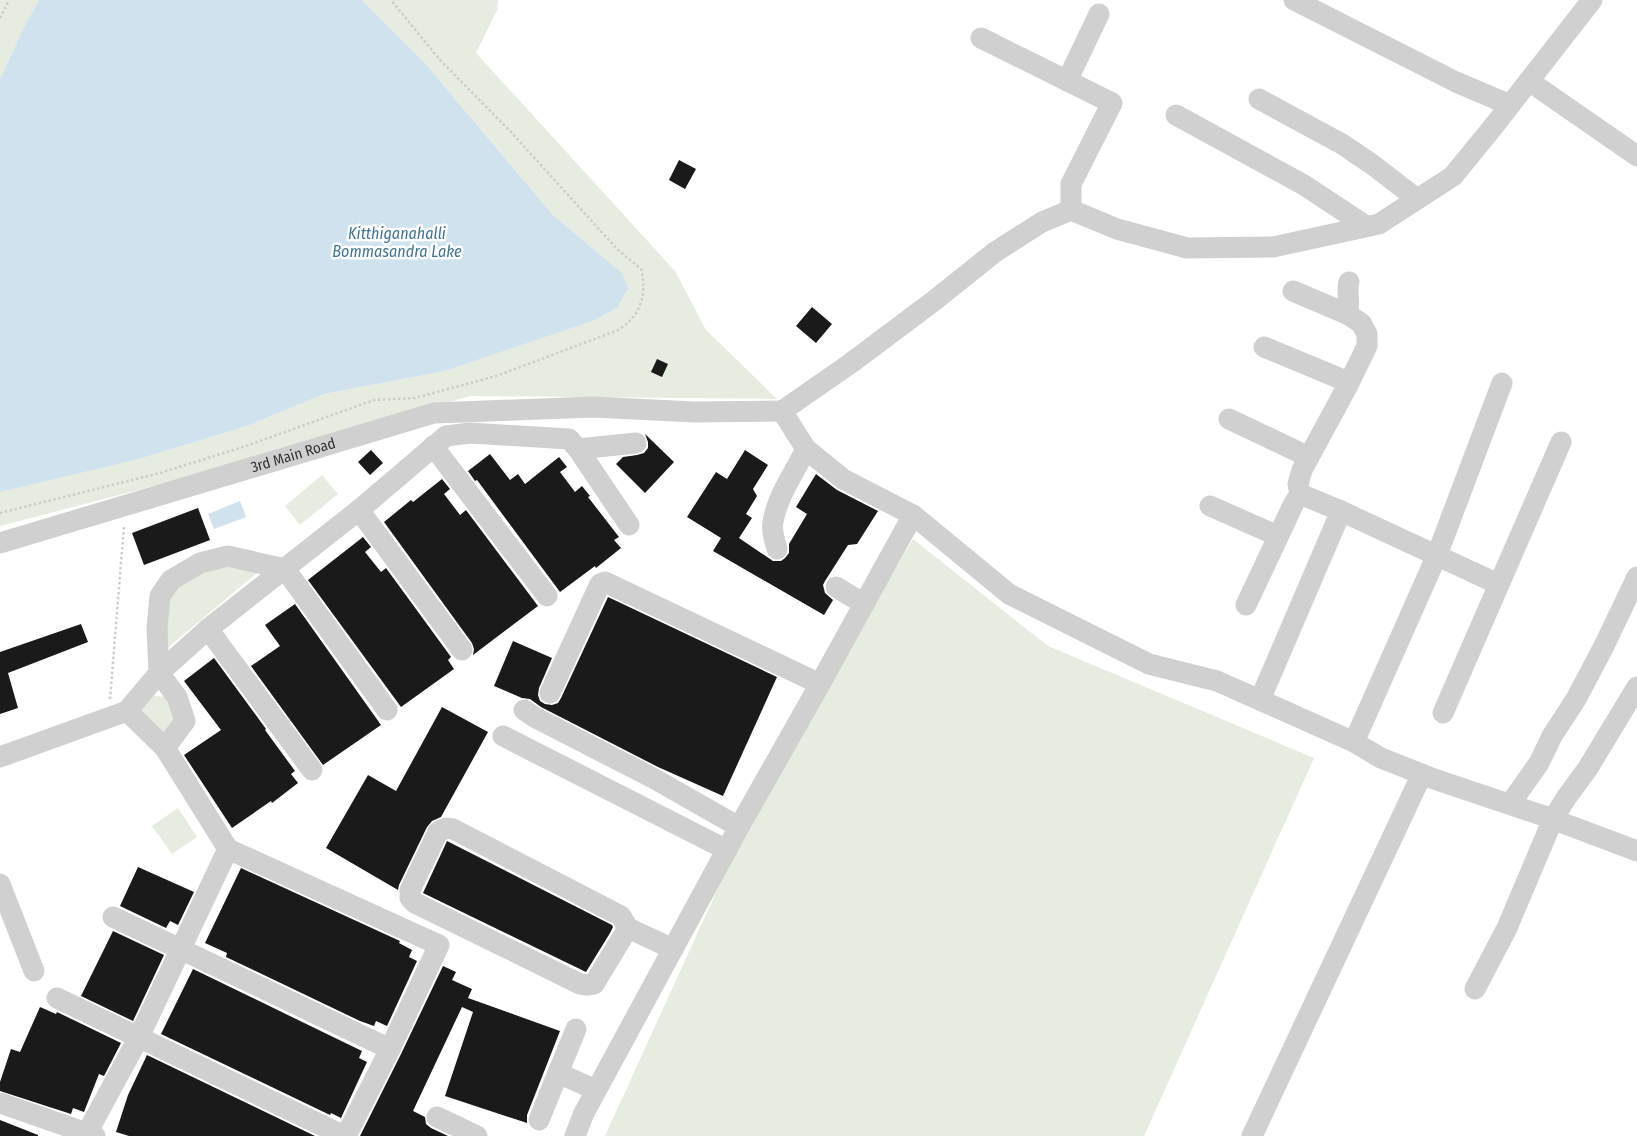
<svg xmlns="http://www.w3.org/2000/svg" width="1637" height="1136" font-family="'Fira Sans Condensed',sans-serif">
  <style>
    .green { fill: #e6ecdf }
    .water { fill: #cfe2ee }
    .building { fill: #1a1a1a }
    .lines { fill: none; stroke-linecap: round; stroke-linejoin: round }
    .path { stroke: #cdcdcd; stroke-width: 2.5; stroke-dasharray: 2.5 2.5; stroke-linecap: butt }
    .minor { stroke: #d0d0d0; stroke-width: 21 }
    .labels { text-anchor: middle; stroke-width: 5; stroke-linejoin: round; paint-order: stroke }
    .street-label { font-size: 15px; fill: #333; stroke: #fff }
    .water-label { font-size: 16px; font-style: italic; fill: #3f7597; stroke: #fff }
  </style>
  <rect width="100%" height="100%" fill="#fff"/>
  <path class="green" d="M0,0H39L24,27L0,79Z
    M362,0H498L497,10L476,53L675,271L706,330L777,399L470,396L211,471L0,526V492L136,460L250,425L324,394L445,371L593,321L617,308L622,273L552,214L424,62Z
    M322,475L338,494L300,525L285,506Z
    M913,539L1048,646L1314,758L1144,1136H605L750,818Z
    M225,562L257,573L164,651L166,597L183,578Z
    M153,696L166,697L178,718L160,736L139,709L148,699Z
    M178,808L197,837L172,854L152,826Z"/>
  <path class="water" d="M39,0H362L424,62L552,214L622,273L628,288L617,308L593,321L445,371L324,394L250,425L136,460L0,492V79L24,27Z
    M240,501L246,517L214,529L208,514Z"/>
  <path class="building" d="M679,160L696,169L685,189L669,180Z
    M812,307L832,324L816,343L796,326Z
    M657,359L668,364L662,377L651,372Z
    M645,434L674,462L645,493L616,464L623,457L637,455L644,453L648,448V442Z
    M371,450L383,463L370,475L358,462Z
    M745,450L768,465L753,489L757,496L746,514L752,518L739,538L773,561H781L785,558L789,553V544L807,514L796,507L816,474L837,490L878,511L857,544L848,545L825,581L823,585L825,593L833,600L824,615L713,551L721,538L687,517L716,472L727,479Z
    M490,454L510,480L518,474L525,484L559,457L567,467L560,472L575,492L582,486L590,496L588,497L619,537L614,540L621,548L596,568L595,566L560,592L477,480L475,481L468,471Z
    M442,479L450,489L444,494L460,515L466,510L538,606L473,655L474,649L472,643L384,522L411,500L413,502Z
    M198,508L210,540L144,565L132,533Z
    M363,537L371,547L365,552L381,572L386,568L451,657L448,660L454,669L401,707L308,580Z
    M608,597L777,677L723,796L658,767L541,707L530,699L522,698L494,686L513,641L552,658L539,688L538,695L540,701L545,704L552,705L558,703L561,698Z
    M295,604L381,725L323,765L251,666L280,646L265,625Z
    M81,624L88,642L8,673L18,708L0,714V652Z
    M214,658L266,729L265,730L295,771L291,774L298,783L272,803L271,801L232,828L184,755L221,730L184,681Z
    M442,707L488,732L441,817L432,821L427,827L399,885L398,890L326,848L368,775L396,791Z
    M447,841L612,925L613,927L610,933L586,972L423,893Z
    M138,867L194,892L178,925L170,921L166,928L120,906Z
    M241,868L400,941L399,943L412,950L409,957L417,961L387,1026L376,1021L374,1026L360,1021L226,957L227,953L205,943Z
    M113,931L164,955L133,1021L81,996Z
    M443,966L456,972L452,980L472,989L468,998L560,1031L527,1115V1123L445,1096L473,1012L462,1007L413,1111L425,1117L426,1124L431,1128L448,1136H360L401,1054Z
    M193,969L362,1051L359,1058L367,1062L341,1118L331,1113L330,1115L161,1034Z
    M40,1007L56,1014L57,1012L121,1043L104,1076L99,1074L84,1112L73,1108L71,1114L0,1091V1082L11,1049L20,1052Z
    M147,1055L315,1136H129L116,1132L128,1095Z
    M0,1120L38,1135V1136H0Z"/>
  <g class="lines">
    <path class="path" d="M0,18L9,0
      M0,513L160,473L246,446L374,400L415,398L496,376L616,331C640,318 648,295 641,269L617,249L511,132L440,60L391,0
      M110,699L124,526"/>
    <g class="minor">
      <path d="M1294,0L1456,82L1510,105"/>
      <path d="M1592,0L1493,127L1453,176L1379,224L1273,247L1187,248L1117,229L1071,210L1042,222L995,252L935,300L851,363L782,411L806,449L843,479L913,515L1009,594L1149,664L1217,681L1354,742L1381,758L1434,779L1544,816L1637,851"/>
      <path d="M981,38L1112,103L1071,184V210"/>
      <path d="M1067,81L1099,14"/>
      <path d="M1529,81L1637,156"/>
      <path d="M1259,99L1342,144L1373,165L1417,199"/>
      <path d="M1176,115L1304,185L1366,226"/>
      <path d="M1293,291L1347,314L1361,323L1367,334V346L1348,385L1302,470L1298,484L1300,494L1341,511L1498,584"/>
      <path d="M1347,314C1351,304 1346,293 1349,282"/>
      <path d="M1264,347L1341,379L1348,385"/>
      <path d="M1229,419L1309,457"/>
      <path d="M433,446L547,596"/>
      <path d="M578,449L636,443"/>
      <path d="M1210,506L1278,536"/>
      <path d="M359,510L462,650"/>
      <path id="s1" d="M0,543L434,413L593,407L694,412L782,411"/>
      <path d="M777,549C775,541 771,531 773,522C777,496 795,472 806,449"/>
      <path d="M836,587L864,604"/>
      <path d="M1246,605L1294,503L1300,494"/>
      <path d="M208,629L312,770"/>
      <path d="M550,693L600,584L605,582L820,684"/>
      <path d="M1260,700L1341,511"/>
      <path d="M524,710L536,718L653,778L739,827"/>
      <path d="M127,711L165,748L228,849L439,945L390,1049L346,1136"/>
      <path d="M1443,713L1561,442"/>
      <path d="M503,736L727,850"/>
      <path d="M1354,742L1437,555L1502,383"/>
      <path d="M165,748L185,721L177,697L159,673L157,628L160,596L171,580L200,563L228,556L285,569L387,710"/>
      <path d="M0,757L127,711L159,673L208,629L359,510L446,436L470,433L569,439L578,449L629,525"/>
      <path d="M1510,804L1539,763L1552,736L1576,699L1603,648L1637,577"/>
      <path d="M0,884L34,971"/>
      <path d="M113,917L390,1049"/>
      <path d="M628,928L594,984L587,985L580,984L415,903L410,898V890L438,832L446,828L453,829L621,916L628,928L673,949"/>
      <path d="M1475,989L1507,928L1553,819L1566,798L1588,768L1637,687"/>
      <path d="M57,998L344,1136"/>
      <path d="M576,1029L558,1073L596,1090"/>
      <path d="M0,1103L95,1136"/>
      <path d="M437,1117L477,1136"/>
      <path d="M539,1120L558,1073"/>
      <path d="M87,1133L139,1037L228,849"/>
      <path d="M575,1136L584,1113L739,827L820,684L913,515"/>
      <path d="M1252,1136L1422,774"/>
    </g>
  </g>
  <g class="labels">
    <g class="street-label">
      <text dy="5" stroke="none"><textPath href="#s1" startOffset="306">3rd Main Road</textPath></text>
    </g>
    <g class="water-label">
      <text x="397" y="239">Kitthiganahalli<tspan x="397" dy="18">Bommasandra Lake</tspan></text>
    </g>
  </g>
</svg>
